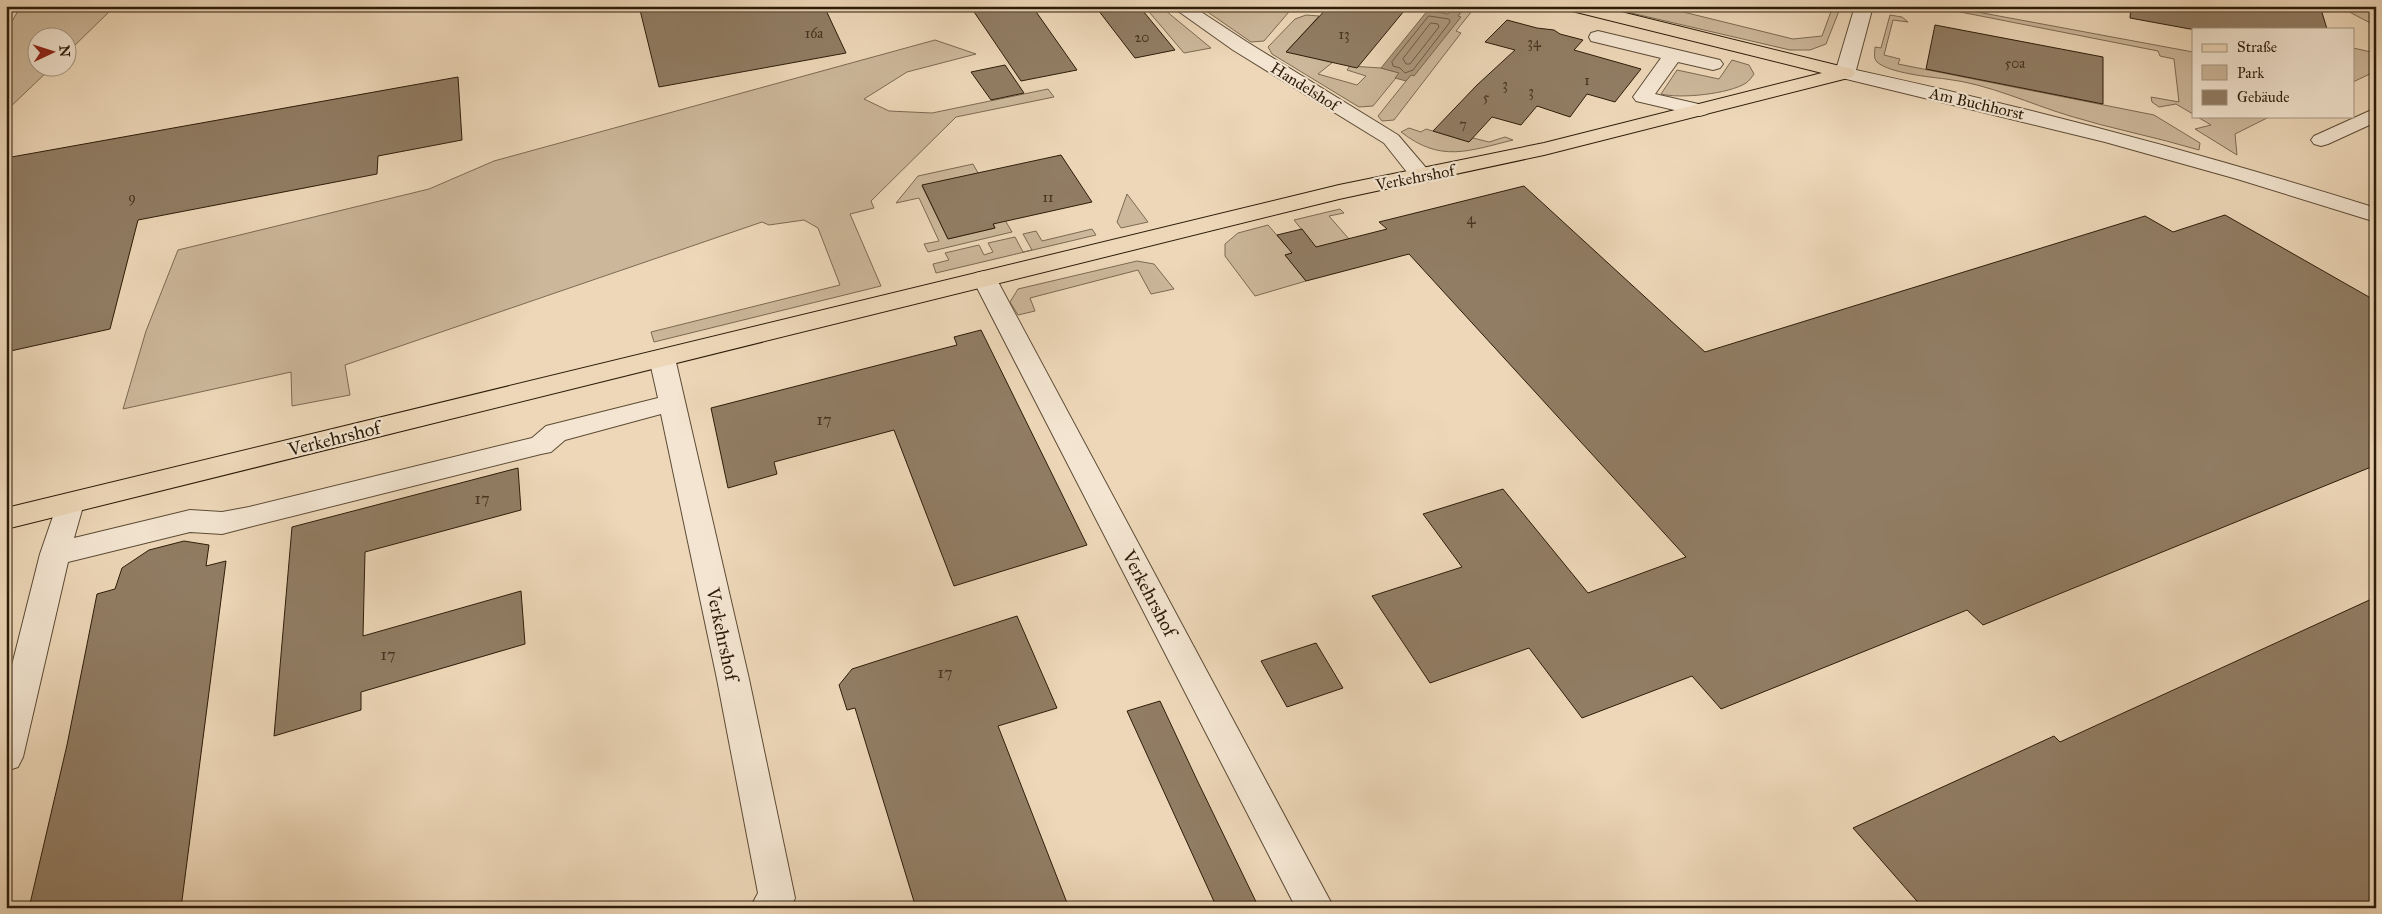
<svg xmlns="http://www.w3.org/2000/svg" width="2382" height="914" font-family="'IM FELL Great Primer',serif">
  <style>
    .green { fill: #ccb79a; stroke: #7c6a52 }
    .water { fill: #ac977c; stroke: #79664e }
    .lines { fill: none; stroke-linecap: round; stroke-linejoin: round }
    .shore { stroke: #6c5a42; stroke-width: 1 }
    .building { fill: #917d64; stroke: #2d1c09 }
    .minor-casing { stroke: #5d4b35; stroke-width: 2 }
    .major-casing { stroke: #2d1c09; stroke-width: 2 }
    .minor { fill: #f3e5d1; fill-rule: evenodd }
    .major { fill: #edd7b8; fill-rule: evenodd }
    .labels { text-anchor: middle; stroke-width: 4.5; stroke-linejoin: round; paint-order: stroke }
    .far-number-label { font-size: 14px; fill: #463420 }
    .far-street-label { font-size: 16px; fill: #2d1c09; stroke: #f3e5d1 }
    .number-label { font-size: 16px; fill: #463420 }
    .street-label { font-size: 19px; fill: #2d1c09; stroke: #f3e5d1 }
  </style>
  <rect width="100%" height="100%" fill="#edd7b8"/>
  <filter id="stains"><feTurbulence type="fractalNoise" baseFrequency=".004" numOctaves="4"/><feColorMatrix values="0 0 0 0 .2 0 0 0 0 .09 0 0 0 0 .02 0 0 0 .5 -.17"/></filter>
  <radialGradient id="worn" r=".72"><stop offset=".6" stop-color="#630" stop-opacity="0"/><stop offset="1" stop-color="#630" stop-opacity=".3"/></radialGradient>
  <path class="green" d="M21,6H115L68,52V38H38V68H51L6,111V31Z
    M1144,6H1160L1211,48L1184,53Z
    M1199,6H1294L1264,41L1251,42Z
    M1466,6H1476L1456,31L1461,33L1394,120L1382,121L1378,116Z
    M1601,6H1659L1793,39L1822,36L1833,6H1841L1826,44L1810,50H1790Z
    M1930,6H1945L2193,52V114L2176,104L2159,107L2152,102L2151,97L2179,102L2174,59L2160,56L2158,51Z
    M2338,6L2365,8L2364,6H2376V26Z
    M1306,15L1319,16L1287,51L1333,62L1318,74L1357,85L1366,76L1347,70L1350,66L1381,68L1400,73L1373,106L1359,107L1272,54L1268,47L1295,19Z
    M1890,15L1902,17L1908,22L1893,20L1884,55L1900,59L1898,64L2154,115L2200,143L2199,150C2156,137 2112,129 2070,116C2030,104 1989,84 1946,79C1930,77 1889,73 1877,62C1873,58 1875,52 1875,47L1881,48Z
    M935,40L976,54L907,72L864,99L889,111L932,113L1048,89L1054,97L956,117L871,201L874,208L850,214L881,286L654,342L651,332L840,285L818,228L804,220L769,225L762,222L345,365L350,395L292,406L291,372L123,409L146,331L178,250L429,189L494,161Z
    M2353,48L2376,53V71L2353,82Z
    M1732,60L1749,65L1754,74C1752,77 1749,81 1746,83C1729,94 1680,99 1661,94L1677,70L1719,79Z
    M2196,116H2271L2235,134L2237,155L2195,129L2211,125Z
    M1409,128L1421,132L1426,129L1469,142L1473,138L1489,142L1505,137L1513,140C1468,151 1441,163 1401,132Z
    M973,164L991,196L967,176L922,186L948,239L995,228L990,217L1005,220L1012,232L928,252L924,244L939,241L919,198L896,203L918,176Z
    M1127,194L1148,222L1121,228L1117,222Z
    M1340,209L1344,213L1329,216L1349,239L1285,255L1306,281L1255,296L1225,256V244L1238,233L1268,225L1287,247L1310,240L1294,220Z
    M1092,229L1096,235L936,273L933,264L949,260L945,253L979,245L984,255L993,252L988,243L1015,237L1023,252L1032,250L1023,234L1036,231L1042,241Z
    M1137,261L1154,264L1174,289L1151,294L1138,270L1030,298L1035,311L1018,315L1010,302L1018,289Z"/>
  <path class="water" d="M1452,9L1461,11L1458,16L1461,17L1414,76L1411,75L1406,81L1395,78L1399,73L1381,68L1428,10L1448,14Z"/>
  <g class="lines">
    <path class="shore" d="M1429,16L1449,19L1450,22L1413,70L1405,73L1400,68L1393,66L1392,62Z
      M1431,23L1438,24L1439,27L1410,64H1406L1403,59Z"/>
  </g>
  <path class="building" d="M639,6H824L846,53L659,87Z
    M970,6H1032L1077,70L1021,81Z
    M1095,6H1139L1175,50L1135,58Z
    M1329,6H1380L1404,11L1357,68L1286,52Z
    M2131,6H2320L2327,29H2190L2130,18Z
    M1507,20L1537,28L1554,30L1560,34L1583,40L1574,50L1641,69L1615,102L1587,94L1570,117L1537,106L1521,125L1492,117L1469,142L1433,131L1477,85L1515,50L1485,42Z
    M1935,25L2103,57V104L1926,69Z
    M1005,65L1024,93L991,100L971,72Z
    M458,77L462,140L378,156L377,174L138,220L110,329L6,352V158Z
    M1061,155L1092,202L993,224L995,228L948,239L922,185Z
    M1524,186L1705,352L2145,216L2173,232L2225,215L2376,301V465L1983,625L1967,610L1721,709L1692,676L1582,718L1529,648L1430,683L1372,596L1462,567L1423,514L1503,489L1588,593L1686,557L1409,254L1306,281L1285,255L1292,253L1277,235L1302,229L1316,247L1387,229L1379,222Z
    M981,330L1087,545L954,586L894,430L774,462L777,474L728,488L711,408L957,345L954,337Z
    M518,468L521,510L365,552L363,636L521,591L525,644L361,692V710L274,736L292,527Z
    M184,541L209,545L206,566L226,561L181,908H29L67,745L97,594L115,589L122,568L149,550Z
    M2376,597V908H1923L1853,828L2054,736L2060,742Z
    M1017,616L1057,708L998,726L1069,908H916L855,708L847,710L839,685L852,669Z
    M1316,643L1343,688L1287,707L1261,661Z
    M1160,701L1197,780L1259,908H1217L1127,711Z"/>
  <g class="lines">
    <g class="minor-casing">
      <path id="minor" d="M1171,6H1192L1247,42L1398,135L1433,176L1430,181L1422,182L1414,181L1384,143L1233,50Z
        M1855,6H1873L1856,70C2031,108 2204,154 2376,208V222L2237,179L2105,142L1838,77L1835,73Z
        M1598,31L1720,60L1723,64L1720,68L1713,70L1678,62L1655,94L1707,106L1710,110L1707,114L1700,116L1636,101L1633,97L1661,58L1591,41L1589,37L1591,33Z
        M2376,108V122L2328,144L2321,146L2314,144L2311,140L2314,136Z
        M984,271L992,273L996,278L1334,908H1296L972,278L976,273Z
        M662,350L671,352L675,358L749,679L795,898L791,908H750L758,893L717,679L661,414L565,440L551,452L541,454L249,527L222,534L190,532L68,562L23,757L18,767L6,771V689L40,554L60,496L70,493L80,496L84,503L74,538L190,510L222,512L249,507L532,438L546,426L658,398L649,358L653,352Z"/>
    </g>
    <g class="major-casing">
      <path id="major" d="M1565,6H1597L1852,69L1855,73L1852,77L1544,155L1339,199L6,529V508L1339,185L1544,143L1822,73L1568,10Z"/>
    </g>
    <use href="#minor" class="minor"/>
    <use href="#major" class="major"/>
  </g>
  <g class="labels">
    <g class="far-number-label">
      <text x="814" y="38">16a</text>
      <text x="1344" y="39">13</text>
      <text x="1142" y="42">20</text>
      <text x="1534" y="47">34</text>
      <text x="2015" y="68">50a</text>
      <text x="1587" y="85">1</text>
      <text x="1505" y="89">3</text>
      <text x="1531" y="96">3</text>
      <text x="1486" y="102">5</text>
      <text x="1463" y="129">7</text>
      <text x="132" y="202">9</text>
      <text x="1048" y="202">11</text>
    </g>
    <g class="far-street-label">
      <text transform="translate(1305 86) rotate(32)" y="6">Handelshof</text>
      <text transform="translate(1977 103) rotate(13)" y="6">Am Buchhorst</text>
      <text transform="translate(1415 177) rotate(-11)" y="6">Verkehrshof</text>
    </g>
    <g class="number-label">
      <text x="1471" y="224">4</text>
      <text x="824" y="425">17</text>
      <text x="482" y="504">17</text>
      <text x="388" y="660">17</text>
      <text x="945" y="678">17</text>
    </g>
    <g class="street-label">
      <text transform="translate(334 438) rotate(-14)" y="7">Verkehrshof</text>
      <text transform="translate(1150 593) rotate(62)" y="7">Verkehrshof</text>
      <text transform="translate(723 634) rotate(78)" y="7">Verkehrshof</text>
    </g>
  </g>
  <rect width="2382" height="914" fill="none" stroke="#edd7b8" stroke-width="25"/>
  <rect x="8" y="8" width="2367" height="899" fill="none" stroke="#2d1c09" stroke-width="2.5"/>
  <rect x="12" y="12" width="2357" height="889" fill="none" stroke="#2d1c09"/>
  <rect x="2192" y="28" width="162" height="90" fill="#f3e5d1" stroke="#a49581"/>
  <rect x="2202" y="44" width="25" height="8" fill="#edd7b8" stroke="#a49581"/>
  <text x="2237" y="52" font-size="15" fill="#2d1c09">Straße</text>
  <rect x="2202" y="65" width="25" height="15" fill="#ccb79a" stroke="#a49581"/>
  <text x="2237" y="78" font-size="15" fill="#2d1c09">Park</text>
  <rect x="2202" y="90" width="25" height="15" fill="#917d64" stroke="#a49581"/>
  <text x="2237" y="102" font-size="15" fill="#2d1c09">Gebäude</text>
  <g transform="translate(52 52) rotate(86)"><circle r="24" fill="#f3e5d1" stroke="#a49581"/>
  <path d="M0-4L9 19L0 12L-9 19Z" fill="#8f2418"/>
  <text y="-8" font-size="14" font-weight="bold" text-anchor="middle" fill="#2d1c09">N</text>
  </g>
  <rect width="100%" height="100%" filter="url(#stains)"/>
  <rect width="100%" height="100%" fill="url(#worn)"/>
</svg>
